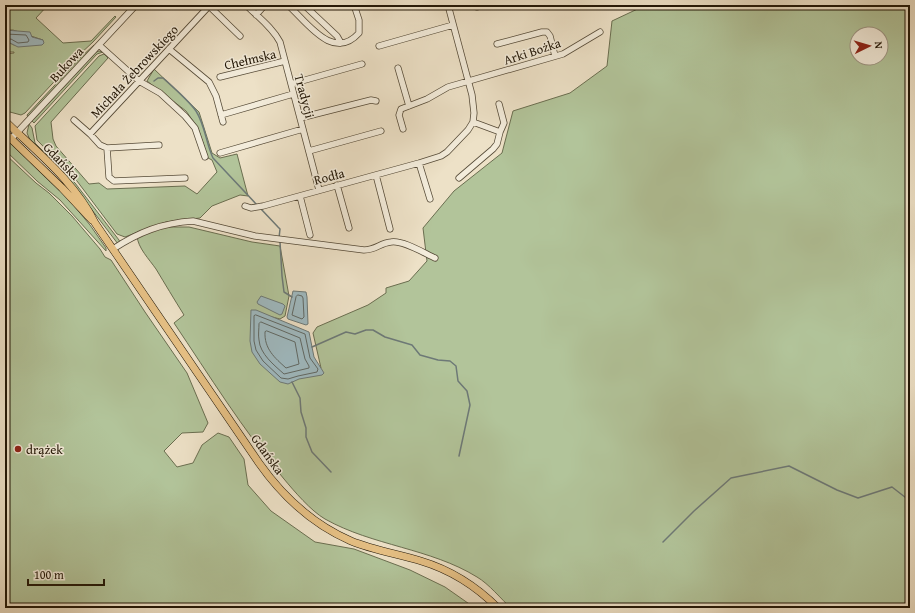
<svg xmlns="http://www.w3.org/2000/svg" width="915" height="613" viewBox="0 0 915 613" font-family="'Gentium Book Plus',serif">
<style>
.green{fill:#b2c49a;stroke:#6a6e50;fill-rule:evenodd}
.water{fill:#9fbac1;stroke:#6d7977}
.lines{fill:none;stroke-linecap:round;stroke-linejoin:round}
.shore{stroke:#606864;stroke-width:1}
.stream{stroke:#6d7977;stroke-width:1.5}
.minor-casing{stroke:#554a37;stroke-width:7}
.major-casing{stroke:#221707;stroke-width:8}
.minor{stroke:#f3ecdb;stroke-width:5.5}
.major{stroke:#e6c084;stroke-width:7}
.poi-dot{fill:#8f2418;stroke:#f3ecdb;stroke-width:1.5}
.labels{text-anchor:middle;stroke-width:3;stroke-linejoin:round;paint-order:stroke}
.street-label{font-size:13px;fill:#221707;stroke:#f3ecdb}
.poi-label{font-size:13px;fill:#221707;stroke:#f3ecdb;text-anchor:start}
</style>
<rect width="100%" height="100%" fill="#ede1c7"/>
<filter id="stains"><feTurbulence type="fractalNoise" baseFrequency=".005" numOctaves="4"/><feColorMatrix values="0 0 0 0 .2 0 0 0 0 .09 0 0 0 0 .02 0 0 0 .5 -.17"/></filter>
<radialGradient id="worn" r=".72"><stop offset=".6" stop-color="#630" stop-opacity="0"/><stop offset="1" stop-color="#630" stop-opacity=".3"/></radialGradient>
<path class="green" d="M5 5H48L36 18 63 43 91 41 115 16 116 17 93 42 79 55 25 113 21 115 10 112 5 107V54L14 53V52H5V43H10L14 45 43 40 13 30H5Z
M646 5H910V608H511C501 599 489 584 477 577 430 548 373 546 325 519 311 511 294 491 284 479 243 430 209 375 174 323L184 315C174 299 165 284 156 269 149 259 138 248 137 236L161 227H189L252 242 280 246 289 296 285 316 280 319 253 312 321 368 313 333 317 327 368 305 386 293V288L409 281 427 261 423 228 454 191 502 153 513 111 570 93 607 66 612 21ZM857 34H881V58H857Z
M94 45 95 46 28 117 27 115 80 58Z
M99 51 103 52 97 54 34 123 32 121 96 52Z
M104 54 108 58 51 122 53 139 56 146 89 184 99 183 107 189 185 186 197 194 217 172 212 160 208 158 198 128 186 111 147 81 154 69 199 112 212 153 220 158 237 154 248 196 240 195 212 206 200 218 166 222 151 227 125 237 117 234 77 181 37 140 35 126 99 56Z
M29 124 32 128 35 143 75 183 119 240 120 242 118 244 73 185 30 140 27 133Z
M5 136 69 200 90 225 106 248V251L60 200 37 181 5 150Z
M5 154 36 183 49 193 72 216 100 249 105 257 111 260 145 312 187 373 208 423 203 432 182 433 164 451 177 467 193 463 202 445 218 433 229 437 244 459 248 485 271 511 315 542 354 549 410 570 445 587 475 608H5Z"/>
<path class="water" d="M5 30 30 32 32 37 43 40 44 43 42 45 18 47 10 43 6 44Z
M293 291 306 292 307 297 308 324 306 325 288 319 287 317Z
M261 296 283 304 285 306 282 314 280 315 258 304 257 302Z
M251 310H256L309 332 314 357 324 373 322 375 299 379 288 384 280 382 260 364 252 352 250 341Z"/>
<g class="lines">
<path class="shore" d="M5 34 26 35 29 40 28 42 18 43 11 39 5 40
M298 295 302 296 303 298 304 317 302 319 292 315 296 297Z
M256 315 305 334 310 358 318 369 317 372 298 376 288 379 281 378 263 361 256 350 254 341V316Z
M261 322 300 338 305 359 309 366V368L284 374C274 365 260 354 259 340 258 335 259 329 259 324Z
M267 331 295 342 299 364 286 368C275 358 264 349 265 332Z"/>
<path class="stream" d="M154 81 158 78H163C173 87 189 101 196 111 205 125 206 143 213 158L257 205
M261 209 278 227 280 229 279 238
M280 242 282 276 284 292 292 297
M312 347 346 332 355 334 366 330H373L385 337 412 345 420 355 438 360 450 361 456 366 458 381 467 391 470 405 459 456
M292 382 300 398 301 412 306 428V437L312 452 331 472
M663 542 694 511 731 478 789 466 837 490 858 498 892 487 910 501"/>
<defs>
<path id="minor" d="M246 5C258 17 272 27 280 42L319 190
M304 5 337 36 341 43
M477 5V7
M209 6 240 36
M291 8C309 25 334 61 359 33V20L354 5
M256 15 265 5
M497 44 542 32H547L550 36 555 56
M99 45 139 81 160 93 185 116 195 128 205 157
M379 46 453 25
M169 49 209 82 216 96 223 122
M398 68 409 106
M220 77 285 61
M291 84 362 64
M221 115 293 94
M300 118 371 100 376 101
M74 120 90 134
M473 122 500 132 504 123 499 104
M403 129 399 115 401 109 427 99 448 87 563 54 600 32
M11 139 136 5
M159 145 107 148 100 145 90 134 210 5
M107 148 109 177 114 181 185 178
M309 151 381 131
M220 153 303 129
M419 163 430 199
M376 175 390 229
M459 178 493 149 497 144 500 132
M337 185 349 228
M300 196 310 235
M245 206 251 208 263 206 419 163 441 156 447 152 468 130 473 122 474 113 472 95 448 5
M113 249C139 232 162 223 193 221L255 236 364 250C376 250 380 243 391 242 403 240 424 253 435 258"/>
<path id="major" d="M5 121C37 152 75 182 95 223L259 463C283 497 312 524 351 541 373 550 398 554 421 561 451 570 476 586 498 608
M5 133 62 188 92 220"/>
</defs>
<use href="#minor" class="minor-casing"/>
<use href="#major" class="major-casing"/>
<use href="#minor" class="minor"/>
<use href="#major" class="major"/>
</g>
<circle class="poi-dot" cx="18" cy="449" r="4"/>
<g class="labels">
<g class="street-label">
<text transform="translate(532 51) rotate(-18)" y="5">Arki Bożka</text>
<text transform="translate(250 59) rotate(-13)" y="5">Chełmska</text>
<text transform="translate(66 64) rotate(-47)" y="5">Bukowa</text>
<text transform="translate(134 71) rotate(-47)" y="5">Michała Żebrowskiego</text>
<text transform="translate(305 96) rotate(75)" y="5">Tradycji</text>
<text transform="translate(62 161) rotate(46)" y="5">Gdańska</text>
<text transform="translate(329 176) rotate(-15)" y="5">Rodła</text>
<text transform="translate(268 454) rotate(54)" y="5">Gdańska</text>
</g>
<g class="poi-label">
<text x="26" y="454">drążek</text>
</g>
</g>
<rect width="915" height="613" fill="none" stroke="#ede1c7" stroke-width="20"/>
<rect x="6" y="6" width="903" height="601" fill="none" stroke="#221707" stroke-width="2"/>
<rect x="10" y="10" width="895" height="593" fill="none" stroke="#221707"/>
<g transform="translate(869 46) rotate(85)"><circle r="19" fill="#f3ecdb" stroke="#9f9786"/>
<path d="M0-3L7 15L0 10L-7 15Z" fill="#8f2418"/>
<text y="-6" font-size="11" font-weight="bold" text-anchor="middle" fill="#221707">N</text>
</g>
<path d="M28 579v6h76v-6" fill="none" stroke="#221707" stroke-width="2"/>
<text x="34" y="579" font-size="12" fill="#221707" stroke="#f3ecdb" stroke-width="3" paint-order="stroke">100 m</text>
<rect width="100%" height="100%" filter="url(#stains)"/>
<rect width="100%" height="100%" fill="url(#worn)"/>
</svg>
